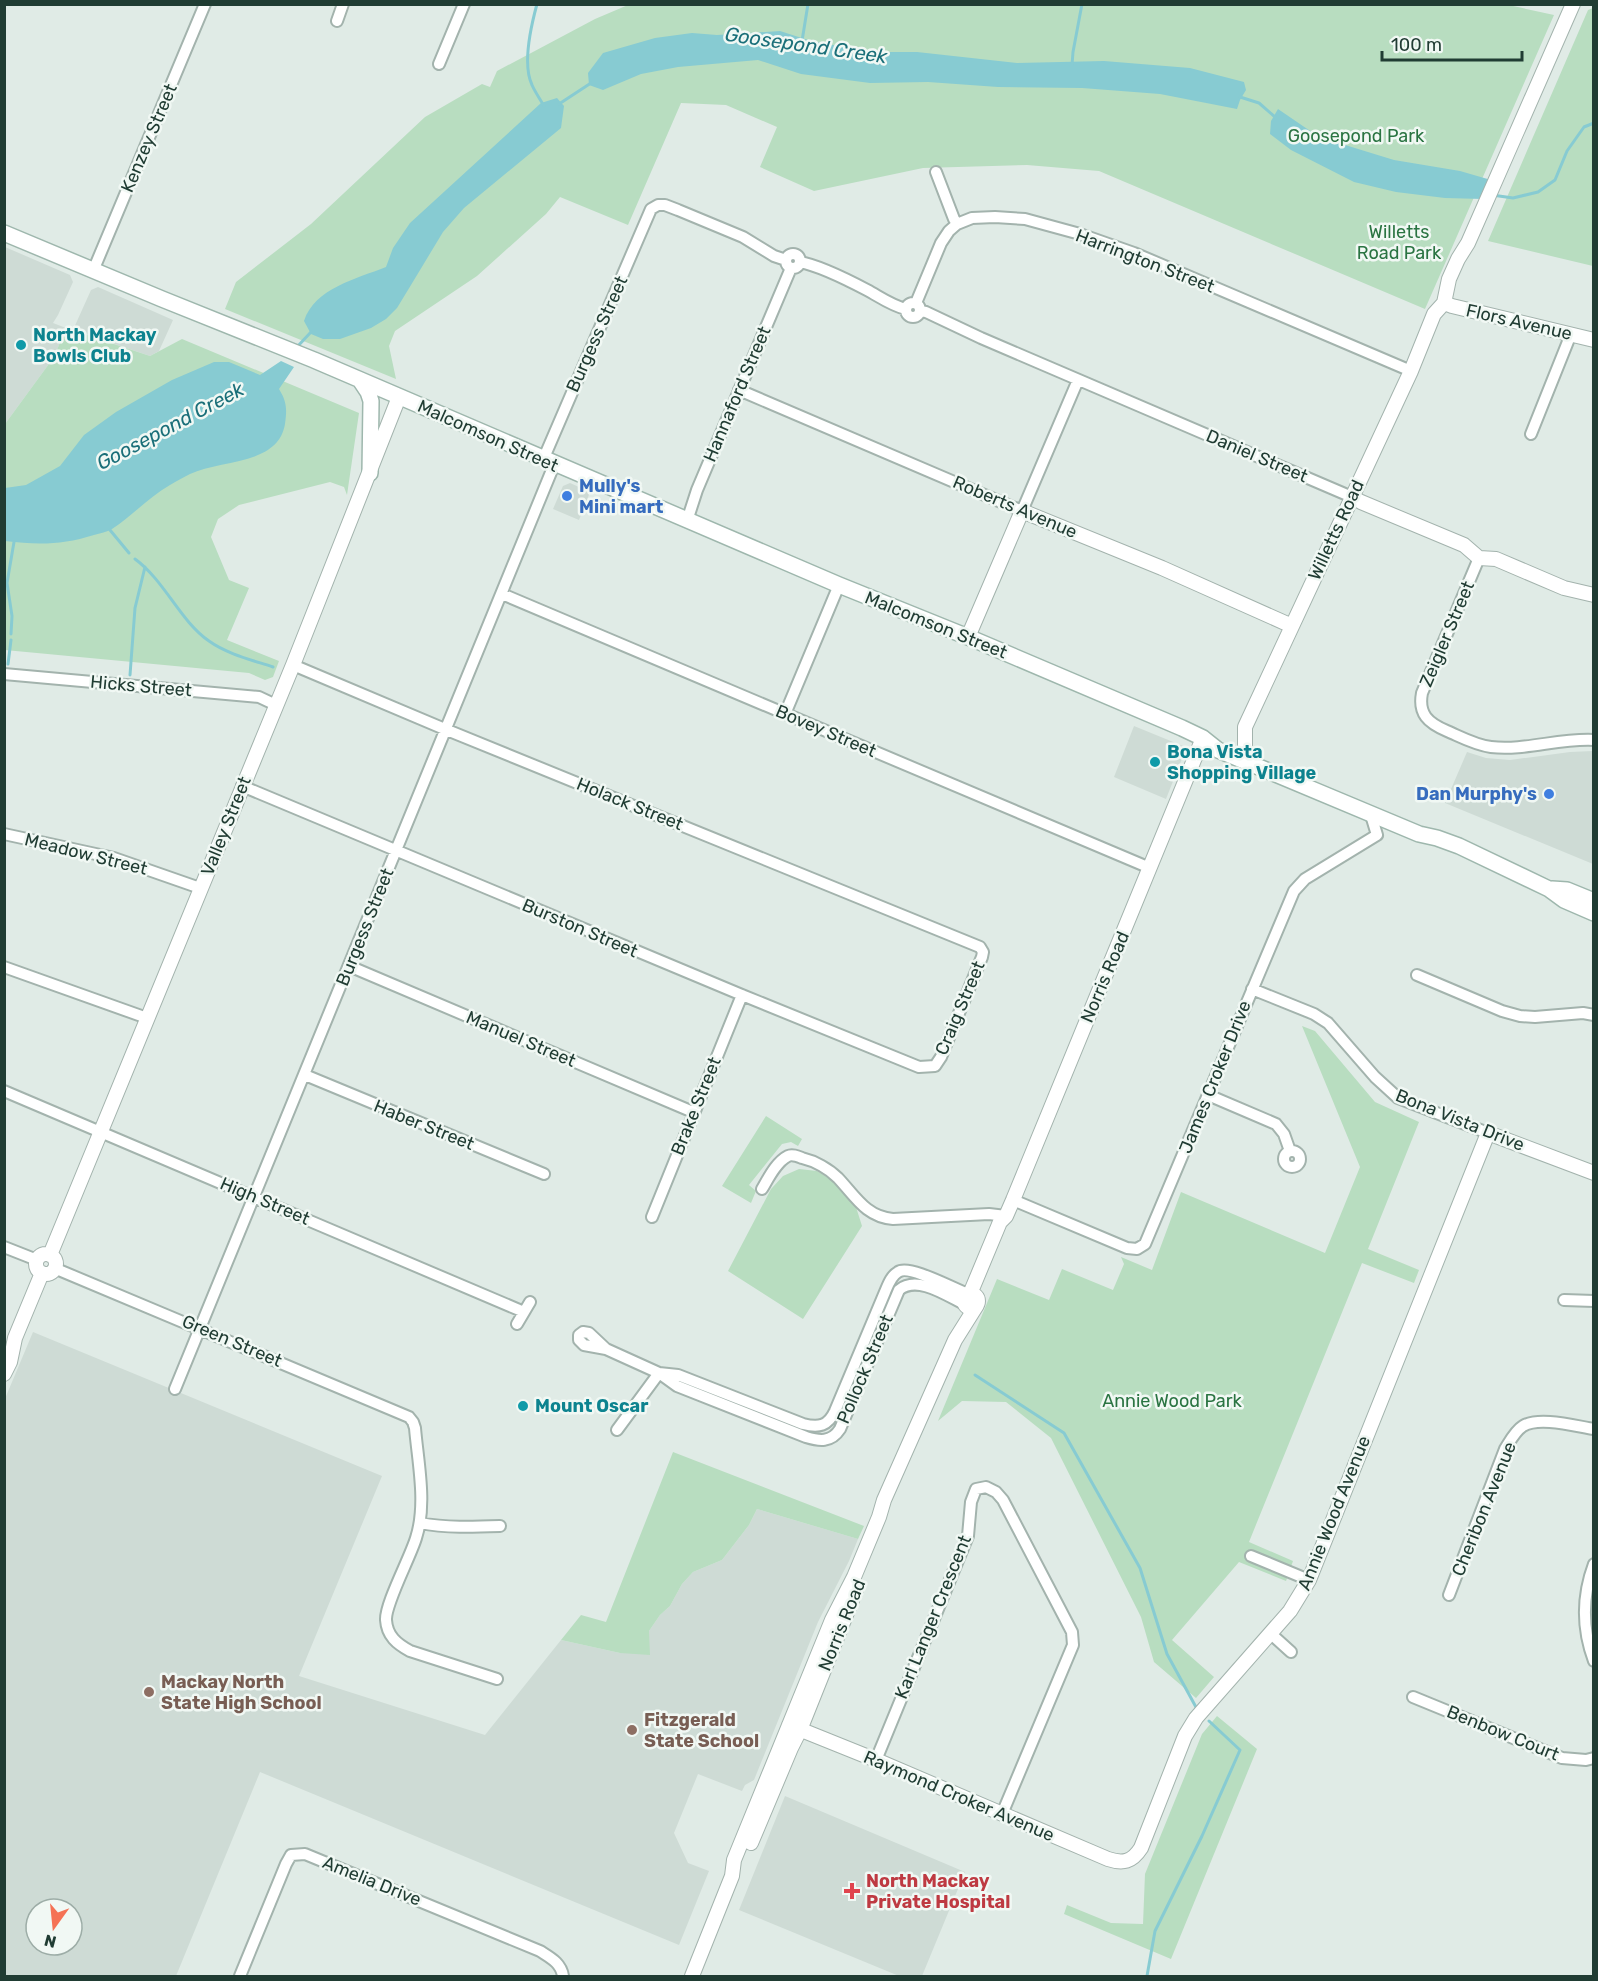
<svg xmlns="http://www.w3.org/2000/svg" width="1598" height="1981" viewBox="0 0 1598 1981" font-family="Rubik,sans-serif">
<style>
.built{fill:#cedbd5;fill-rule:evenodd}
.green{fill:#b8ddc0}
.water{fill:#87cbd2}
.lines{fill:none;stroke-linecap:round;stroke-linejoin:round}
.stream{stroke:#87cbd2;stroke-width:3}
.minor-casing{stroke:#a3b3ad;stroke-width:14}
.tertiary-casing{stroke:#a3b3ad;stroke-width:16}
.secondary-casing{stroke:#9eb7ad;stroke-width:18}
.minor{stroke:#fff;stroke-width:10}
.tertiary{stroke:#fff;stroke-width:14}
.secondary{stroke:#fff;stroke-width:15}
.culture-dot{fill:#0f9aa8;stroke:#f1f8f4;stroke-width:2}
.shop-dot{fill:#3f7fe0;stroke:#f1f8f4;stroke-width:2}
.education-dot{fill:#8d6e63;stroke:#f1f8f4;stroke-width:2}
.health-dot{fill:#e0444e;stroke:#f1f8f4;stroke-width:2}
.labels{text-anchor:middle;stroke-width:5;stroke-linejoin:round;paint-order:stroke}
.park-label{font-size:18px;fill:#2a7442;stroke:#f1f8f4}
.street-label{font-size:18px;fill:#203c33;stroke:#f1f8f4}
.culture-label{font-size:18px;font-weight:bold;fill:#0d838f;stroke:#f1f8f4;text-anchor:start}
.shop-label{font-size:18px;font-weight:bold;fill:#366cbe;stroke:#f1f8f4;text-anchor:start}
.education-label{font-size:18px;font-weight:bold;fill:#785e54;stroke:#f1f8f4;text-anchor:start}
.health-label{font-size:18px;font-weight:bold;fill:#be3a42;stroke:#f1f8f4;text-anchor:start}
.water-label{font-size:20px;font-style:italic;fill:#1a6f79;stroke:#f1f8f4}
</style>
<rect width="100%" height="100%" fill="#e0ebe6"/>
<path class="built" d="M5 247 70 275 73 282 58 315 53 323 66 328 54 357 5 424Z
M98 287 173 320 159 351 150 356 73 330 91 290Z
M570 483 590 492 579 520 553 509 563 486Z
M1134 726 1183 746 1185 751 1166 799 1114 777Z
M1593 751V864L1445 803 1467 752 1486 758 1510 760 1570 752Z
M33 1332 382 1476 299 1676 485 1735 561 1640 620 1653 649 1631 660 1615 670 1606 682 1584 693 1572 722 1560 749 1525 757 1509 858 1539 849 1561 818 1622 754 1780 745 1785 742 1791 698 1774 674 1833 688 1863 709 1871 679 1945 260 1772 176 1976H5L4 1401ZM36 1909H72V1945H36Z
M785 1796 965 1872 922 1976H899L739 1910Z"/>
<path class="green" d="M1504 4 1554 15 1425 309 1099 171 1027 165 923 168 814 191 760 167 777 127 726 105 681 103 628 225 560 197 546 214 477 276 395 331 389 346 396 379 225 309 236 282 311 224 425 117 482 84 490 87 497 71 595 19 628 5Z
M1593 8H1594L1593 266 1488 241 1588 10Z
M66 328 150 356 182 339 359 413 347 495 344 487 330 482 239 505 218 519 211 537 229 580 249 588 227 640 279 661 273 677 265 680 249 673 5 650V424L54 357Z
M1302 1026 1315 1031 1375 1102 1419 1122 1368 1249 1419 1270 1414 1283 1362 1263 1249 1542 1293 1561 1286 1581 1239 1562 1172 1640 1214 1677 1196 1698 1154 1662 1141 1617 1051 1438 1006 1402 962 1401 938 1421 997 1279 1049 1300 1062 1269 1113 1290 1124 1264 1121 1257 1152 1270 1181 1192 1325 1253 1360 1167Z
M766 1116 802 1139 798 1146 791 1142 782 1144 749 1185 756 1191 751 1203 722 1186Z
M799 1169 817 1171 832 1180 856 1207 862 1226 803 1319 728 1271 771 1189 783 1176Z
M673 1452 864 1526 858 1539 757 1509 749 1525 722 1560 693 1572 682 1584 670 1606 660 1615 649 1631 650 1655 620 1653 561 1640 581 1615 606 1622Z
M1217 1716 1257 1749 1171 1959 1064 1914 1067 1905 1111 1923 1143 1924 1145 1874 1202 1734Z"/>
<path class="water" d="M780 31 811 41 871 52H917L1017 63 1104 61 1190 68 1244 82 1246 90 1240 100 1237 109 1160 94 1082 88 998 87 928 82 870 83 801 74 758 60 678 67 641 74 603 90 589 85 588 73 603 53 655 38 692 33 717 35Z
M557 98 564 106 561 128 464 208 443 232 411 285 397 308 386 319 371 328 340 339H323L311 334 304 321C315 288 356 279 386 267L393 248 410 223 541 103Z
M1278 109 1319 137 1394 160 1460 171 1491 180 1483 199 1445 198 1396 192 1354 182 1291 150 1270 134 1271 121Z
M281 361 294 367 279 389C287 402 287 409 285 424 278 466 220 459 190 474 183 478 176 481 170 485 149 497 132 516 112 529 107 532 100 533 94 535 62 545 38 545 5 541V488L26 485 60 466 84 435 116 412 172 380 214 362H229L260 375Z"/>
<g class="lines">
<path class="stream" d="M537 4C531 26 522 64 532 85 535 92 540 99 544 106
M802 41 808 4
M1072 65 1073 52 1082 4
M1240 97 1259 103 1275 117
M559 104 591 83
M1492 195 1513 198 1538 192 1555 180 1567 151 1584 127 1594 123
M297 347 311 332
M110 530 129 553
M135 559C165 581 180 621 209 641 227 654 252 660 273 667
M11 634 12 616 7 583 14 542
M8 664 11 640
M130 675 135 608 145 567
M975 1375 1064 1433 1140 1568 1167 1654 1197 1709
M1147 1976 1155 1931 1202 1836 1240 1750 1209 1721"/>
<defs>
<path id="minor" d="M337 21 343 4
M439 64 464 4
M936 172 954 219 957 224
M786 261a7 7 0 1 1 14 0a7 7 0 1 1-14 0Z
M800 262C821 266 848 280 867 290 880 297 892 306 906 309
M93 271 205 4
M906 310a7 7 0 1 1 14 0a7 7 0 1 1-14 0Z
M916 303 941 243 949 231 957 224 972 218 995 217 1025 219 1080 234 1134 253 1411 371
M920 311 926 312 981 338 1352 497
M739 390 1022 511 1078 380
M1531 434 1571 334
M543 460 651 209 658 205H665L678 210 743 237 774 256 786 260
M687 521 697 490 791 268
M1479 558 1422 693C1418 714 1428 723 1447 731 1461 737 1475 745 1491 747 1525 751 1559 738 1594 740
M502 594 1150 868
M4 674 259 697 276 705
M785 714 839 585
M242 786 742 995 919 1067 935 1066 941 1057 982 957 983 952 980 947 447 730 293 665
M4 834 114 858 200 888
M349 966 693 1112
M4 967 147 1018
M1417 975 1502 1011 1520 1016 1535 1017 1583 1013 1594 1015
M1252 989 1314 1014 1328 1023 1375 1077 1398 1098 1488 1133
M305 1075 544 1174
M4 1091 524 1312
M1208 1095 1276 1124 1284 1134 1290 1151
M1284 1159a8 8 0 1 1 16 0a8 8 0 1 1-16 0Z
M762 1189C768 1179 776 1162 788 1156 792 1154 797 1156 802 1158 815 1161 829 1169 838 1178 855 1196 866 1217 893 1219L989 1214 1006 1216
M1013 1200 1127 1248 1137 1249 1145 1244 1294 891 1305 879 1377 835 1371 815
M652 1217 742 995
M4 1247 37 1260
M54 1268 409 1417 413 1422 415 1428C418 1463 427 1504 416 1538 410 1558 385 1604 386 1620 387 1636 397 1644 410 1651L497 1679
M1564 1300 1594 1301
M517 1324 530 1302
M606 1349 589 1333 583 1332 579 1335V1340L584 1345 606 1349 659 1373 677 1386 806 1437C819 1441 831 1443 840 1429L899 1290C917 1275 946 1295 964 1304
M659 1373 678 1375 803 1424C819 1428 828 1426 835 1411L885 1292C888 1285 891 1276 898 1272 909 1264 954 1289 968 1294
M175 1389 554 465
M617 1430 659 1373
M420 1523C446 1528 473 1527 500 1526
M1251 1556 1309 1580
M1594 1564C1582 1596 1582 1629 1594 1661
M1449 1595 1505 1449C1510 1441 1515 1431 1523 1426 1539 1416 1575 1426 1594 1429
M1270 1633 1291 1652
M1413 1697 1562 1758 1586 1760 1594 1758
M876 1760 968 1536 971 1502 976 1489 986 1487 996 1492 1003 1500 1072 1632 1073 1645 1002 1814
M240 1976 286 1864 291 1855 305 1854 540 1951C551 1958 561 1963 563 1976"/>
<path id="tertiary" d="M1444 303 1452 306 1594 340
M1352 497 1361 502 1464 545 1479 558 1496 559 1564 588 1594 595
M968 637 1022 511 1162 568 1292 626
M1245 751V727L1411 371 1434 314 1444 303 1449 279 1458 259 1468 243 1573 4
M36 1264a10 10 0 1 1 20 0a10 10 0 1 1-20 0Z
M50 1255 293 665 399 397
M964 1301a7 7 0 1 1 14 0a7 7 0 1 1-14 0Z
M970 1294 1000 1222 1006 1216 1013 1200 1203 738
M4 1374 10 1362 15 1338 42 1273
M789 1725 876 1760 1108 1859C1123 1864 1132 1862 1141 1848L1185 1736 1196 1718 1290 1611 1309 1580 1488 1133 1594 1173
M751 1843 791 1748 800 1730 856 1590
M692 1976 732 1876 734 1860 832 1620 854 1577 879 1517 884 1500 955 1340 977 1305"/>
<path id="secondary" d="M4 233 162 299 314 360 839 585 968 637 1182 728 1203 738 1218 750 1419 834 1437 838 1459 846 1549 889 1564 900 1594 913
M360 380 368 392 371 401 370 473
M1552 889 1567 890 1594 901"/>
</defs>
<use href="#minor" class="minor-casing"/>
<use href="#tertiary" class="tertiary-casing"/>
<use href="#secondary" class="secondary-casing"/>
<use href="#minor" class="minor"/>
<use href="#tertiary" class="tertiary"/>
<use href="#secondary" class="secondary"/>
</g>
<g class="culture-dot">
<circle cx="21" cy="345" r="6"/>
<circle cx="1155" cy="762" r="6"/>
<circle cx="523" cy="1406" r="6"/>
</g>
<g class="shop-dot">
<circle cx="567" cy="496" r="6"/>
<circle cx="1549" cy="794" r="6"/>
</g>
<g class="education-dot">
<circle cx="149" cy="1692" r="6"/>
<circle cx="632" cy="1730" r="6"/>
</g>
<path class="health-dot" d="M849 1882h6v6h6v6h-6v6h-6v-6h-6v-6h6z"/>
<g class="labels">
<g class="park-label">
<text x="1356" y="142">Goosepond Park</text>
<text x="1399" y="238">Willetts<tspan x="1399" dy="21">Road Park</tspan></text>
<text x="1172" y="1407">Annie Wood Park</text>
</g>
<g class="street-label">
<text transform="translate(149 138) rotate(-67)" y="6">Kenzey Street</text>
<text transform="translate(1145 261) rotate(21)" y="6">Harrington Street</text>
<text transform="translate(1519 322) rotate(13)" y="6">Flors Avenue</text>
<text transform="translate(597 334) rotate(-66)" y="6">Burgess Street</text>
<text transform="translate(737 394) rotate(-67)" y="6">Hannaford Street</text>
<text transform="translate(488 436) rotate(24)" y="6">Malcomson Street</text>
<text transform="translate(1257 456) rotate(23)" y="6">Daniel Street</text>
<text transform="translate(1015 507) rotate(23)" y="6">Roberts Avenue</text>
<text transform="translate(1336 530) rotate(-65)" y="6">Willetts Road</text>
<text transform="translate(936 625) rotate(22)" y="6">Malcomson Street</text>
<text transform="translate(1447 634) rotate(-67)" y="6">Zeigler Street</text>
<text transform="translate(141 686) rotate(5)" y="6">Hicks Street</text>
<text transform="translate(826 731) rotate(23)" y="6">Bovey Street</text>
<text transform="translate(630 804) rotate(22)" y="6">Holack Street</text>
<text transform="translate(226 826) rotate(-68)" y="6">Valley Street</text>
<text transform="translate(86 854) rotate(14)" y="6">Meadow Street</text>
<text transform="translate(365 927) rotate(-68)" y="6">Burgess Street</text>
<text transform="translate(580 928) rotate(23)" y="6">Burston Street</text>
<text transform="translate(1105 977) rotate(-67)" y="6">Norris Road</text>
<text transform="translate(960 1008) rotate(-67)" y="6">Craig Street</text>
<text transform="translate(521 1039) rotate(23)" y="6">Manuel Street</text>
<text transform="translate(1215 1077) rotate(-68)" y="6">James Croker Drive</text>
<text transform="translate(696 1106) rotate(-68)" y="6">Brake Street</text>
<text transform="translate(1460 1120) rotate(22)" y="6">Bona Vista Drive</text>
<text transform="translate(424 1125) rotate(22)" y="6">Haber Street</text>
<text transform="translate(265 1201) rotate(23)" y="6">High Street</text>
<text transform="translate(232 1341) rotate(23)" y="6">Green Street</text>
<text transform="translate(865 1369) rotate(-67)" y="6">Pollock Street</text>
<text transform="translate(1484 1509) rotate(-68)" y="6">Cheribon Avenue</text>
<text transform="translate(1334 1513) rotate(-68)" y="6">Annie Wood Avenue</text>
<text transform="translate(933 1617) rotate(-68)" y="6">Karl Langer Crescent</text>
<text transform="translate(842 1625) rotate(-68)" y="6">Norris Road</text>
<text transform="translate(1503 1733) rotate(22)" y="6">Benbow Court</text>
<text transform="translate(959 1796) rotate(23)" y="6">Raymond Croker Avenue</text>
<text transform="translate(372 1881) rotate(22)" y="6">Amelia Drive</text>
</g>
<g class="culture-label">
<text x="33" y="341">North Mackay<tspan x="33" dy="21">Bowls Club</tspan></text>
<text x="1167" y="758">Bona Vista<tspan x="1167" dy="21">Shopping Village</tspan></text>
<text x="535" y="1412">Mount Oscar</text>
</g>
<g class="shop-label">
<text x="579" y="492">Mully's<tspan x="579" dy="21">Mini mart</tspan></text>
<text x="1537" y="800" text-anchor="end">Dan Murphy's</text>
</g>
<g class="education-label">
<text x="161" y="1688">Mackay North<tspan x="161" dy="21">State High School</tspan></text>
<text x="644" y="1726">Fitzgerald<tspan x="644" dy="21">State School</tspan></text>
</g>
<g class="health-label">
<text x="866" y="1887">North Mackay<tspan x="866" dy="21">Private Hospital</tspan></text>
</g>
<g class="water-label">
<text transform="translate(806 45) rotate(8)" y="7">Goosepond Creek</text>
<text transform="translate(170 426) rotate(-28)" y="7">Goosepond Creek</text>
</g>
</g>
<rect width="1598" height="1981" fill="none" stroke="#203c33" stroke-width="12"/>
<g transform="translate(54 1927) rotate(195)"><circle r="28" fill="#f1f8f4" stroke="#9dada7" stroke-width="1.5"/>
<path d="M0-4.5L10 22L0 15L-10 22Z" fill="#f57255"/>
<text y="-9" font-size="16" font-weight="bold" text-anchor="middle" fill="#203c33">N</text>
</g>
<path d="M1382 51v9h140v-9" fill="none" stroke="#203c33" stroke-width="3"/>
<text x="1391" y="51" font-size="18" fill="#203c33" stroke="#f1f8f4" stroke-width="4.5" paint-order="stroke">100 m</text>
</svg>
